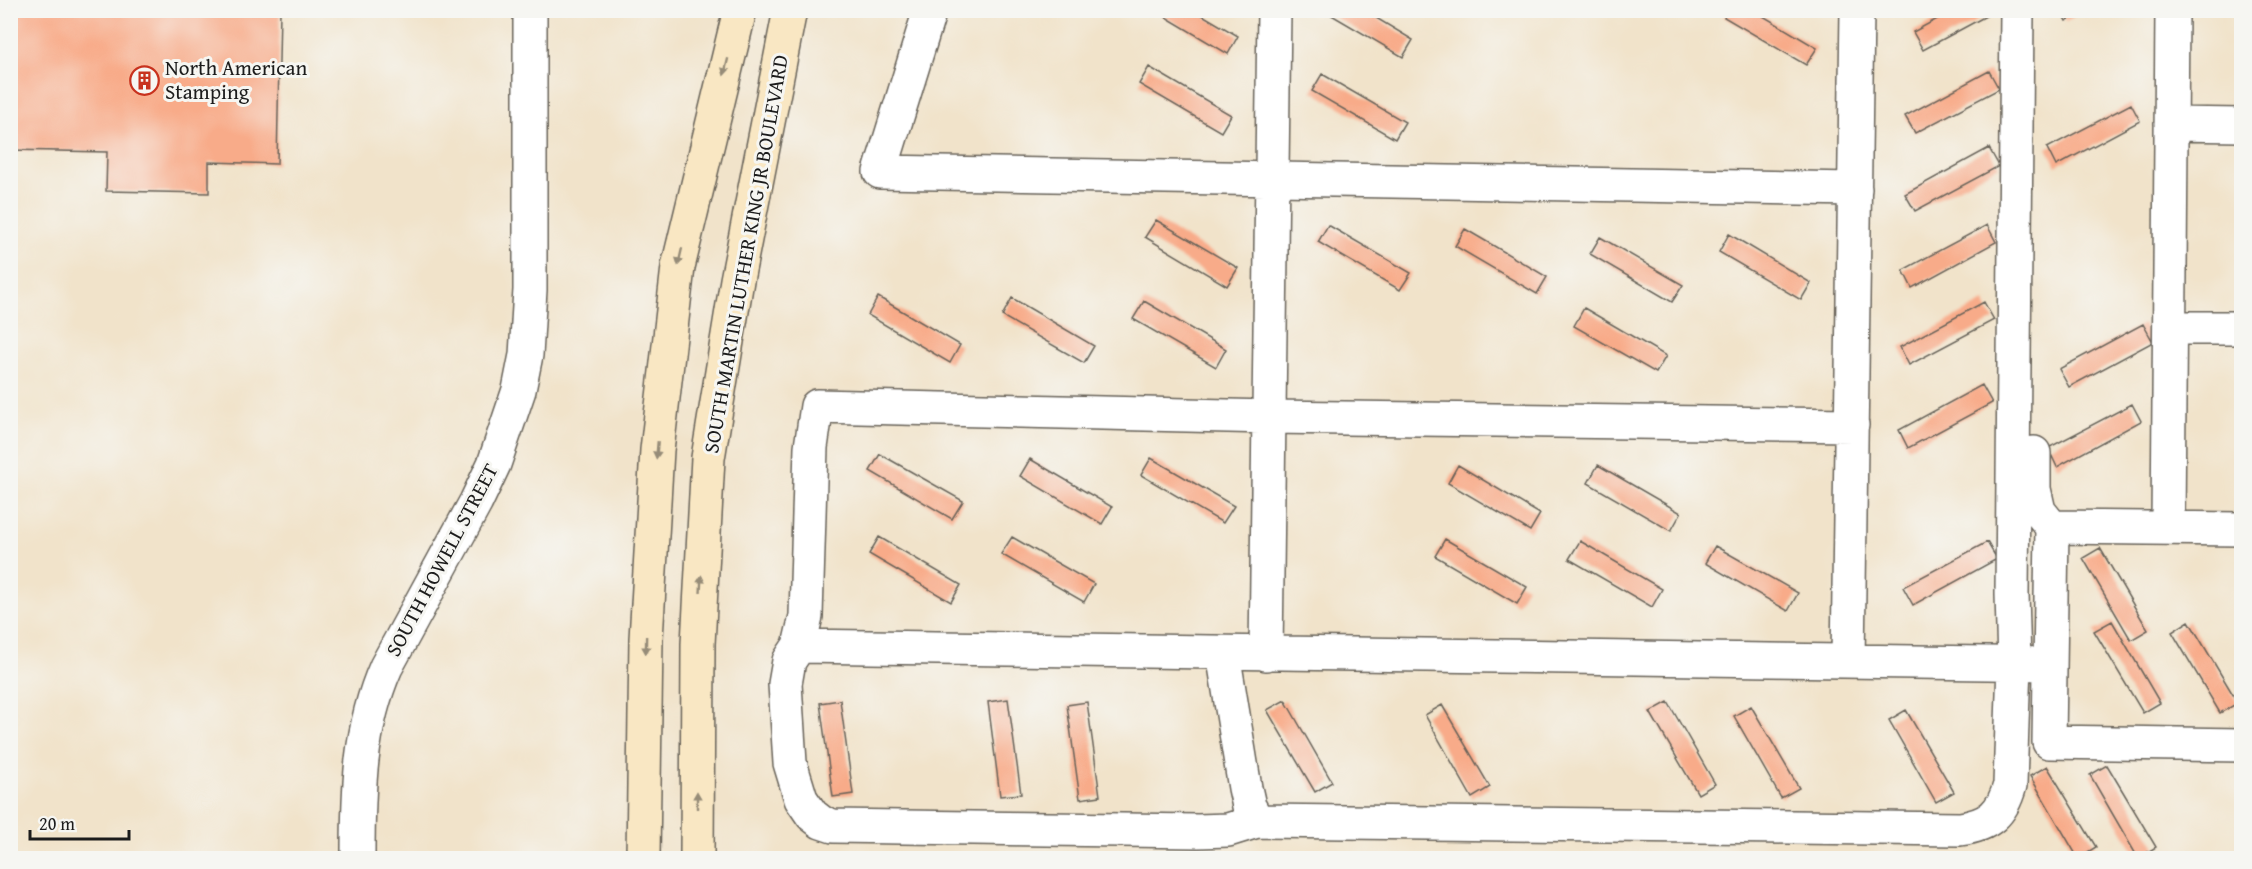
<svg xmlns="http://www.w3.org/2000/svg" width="2252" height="869" viewBox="0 0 2252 869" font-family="'Gentium Book Plus',serif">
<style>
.building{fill:#f8ab89}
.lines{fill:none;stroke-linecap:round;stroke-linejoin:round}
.street-casing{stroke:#676259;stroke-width:36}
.secondary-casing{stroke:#676259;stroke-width:36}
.street{stroke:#fff;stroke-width:33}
.secondary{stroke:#f9e7c3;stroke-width:33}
.oneway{fill:#968c78}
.labels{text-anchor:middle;stroke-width:6;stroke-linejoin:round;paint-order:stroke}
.poi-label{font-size:21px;fill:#1c1c1c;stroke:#f6f6f2;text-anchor:start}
.street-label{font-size:21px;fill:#1c1c1c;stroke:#f6f6f2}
</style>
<rect width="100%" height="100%" fill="#f6f6f2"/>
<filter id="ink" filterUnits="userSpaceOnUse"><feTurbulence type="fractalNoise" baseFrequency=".0167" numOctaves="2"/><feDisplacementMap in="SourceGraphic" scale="12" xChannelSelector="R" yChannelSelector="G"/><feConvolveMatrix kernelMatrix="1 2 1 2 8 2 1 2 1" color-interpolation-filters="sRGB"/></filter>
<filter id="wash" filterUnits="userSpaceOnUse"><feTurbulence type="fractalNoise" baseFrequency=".008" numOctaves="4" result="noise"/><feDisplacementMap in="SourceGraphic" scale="24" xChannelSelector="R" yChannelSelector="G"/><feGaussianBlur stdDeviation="1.35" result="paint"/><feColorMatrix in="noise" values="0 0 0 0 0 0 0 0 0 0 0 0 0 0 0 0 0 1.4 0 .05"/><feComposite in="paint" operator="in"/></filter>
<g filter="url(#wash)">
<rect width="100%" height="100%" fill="#f1e3ca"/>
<g id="blocks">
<path class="building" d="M10 10H280L277 164 209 162V193L106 191 107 152 10 150Z
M1154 10H1194L1238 36 1228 54Z
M1323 10H1363L1413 40 1403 57Z
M1728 10H1753L1817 48 1806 65 1724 17Z
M1954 10H1997L1923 50 1913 32Z
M2060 10H2086L2066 21Z
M1149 67 1231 115 1221 132 1139 84Z
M1989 71 1999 89 1915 133 1905 116Z
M1322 74 1405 122 1395 139 1312 91Z
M2131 104 2140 121 2056 166 2047 148Z
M1989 148 1999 166 1915 211 1905 194Z
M1156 220 1238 268 1227 286 1145 237Z
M1328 225 1411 273 1400 290 1318 242Z
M1987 225 1996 242 1912 288 1903 270Z
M1465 229 1547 277 1537 294 1455 246Z
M1729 234 1811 283 1801 300 1719 252Z
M1600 237 1683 285 1672 302 1590 254Z
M878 297 960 345 950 363 868 315Z
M1012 298 1094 346 1084 363 1002 316Z
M1144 301 1226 349 1216 367 1133 319Z
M1984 302 1994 320 1909 365 1900 347Z
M1584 308 1666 356 1656 373 1574 326Z
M2143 324 2153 342 2069 387 2059 369Z
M1982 385 1992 403 1908 448 1899 430Z
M2132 404 2141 421 2057 467 2048 448Z
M880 454 963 501 952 519 870 471Z
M1151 458 1234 506 1223 523 1141 475Z
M1030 459 1112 507 1102 524 1020 476Z
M1458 465 1540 514 1530 531 1448 483Z
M1598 465 1681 513 1671 531 1588 483Z
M879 537 961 585 951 602 869 554Z
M1012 537 1094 584 1084 602 1001 554Z
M1445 539 1527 587 1517 604 1435 556Z
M1580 541 1662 589 1652 607 1569 559Z
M1987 542 1997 559 1913 605 1903 587Z
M1715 546 1798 593 1788 611 1705 563Z
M2100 548 2148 630 2131 640 2083 558Z
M2112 621 2160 703 2143 713 2094 631Z
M2189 621 2238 703 2220 713 2172 632Z
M1008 699 1021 794 1000 796 988 702Z
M840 700 853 794 833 797 820 703Z
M1285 700 1332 782 1315 792 1267 710Z
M1087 702 1100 796 1080 799 1067 705Z
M1668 702 1715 784 1698 794 1650 712Z
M1442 705 1490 787 1472 798 1425 715Z
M1751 706 1799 788 1781 798 1734 716Z
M1906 710 1954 792 1936 802 1889 720Z
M2107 765 2156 847 2138 858 2090 775Z
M2047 766 2096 847 2078 858 2030 776Z"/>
</g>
</g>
<g filter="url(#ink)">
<use href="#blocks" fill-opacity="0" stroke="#676259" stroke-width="1.5"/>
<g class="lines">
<defs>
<path id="street" d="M930 10 880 172 1855 189
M2171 124 2242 125
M2171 328H2242
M2034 453V489L2039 511 2052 527 2242 529
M2052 527 2049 742 2242 745
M2168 528 2172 10
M799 646 806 616 811 447 817 406 1270 417 1852 425
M1223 653 1245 788 1249 806 1257 821 1960 829C1989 825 2002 814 2010 785L2014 663 2012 594 2017 10
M1266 654 1274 10
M1848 661 1857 10
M1257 821 1228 830 1198 831 833 826 821 822 812 815 801 799 790 763 785 684 789 661 799 646 2050 664
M358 858C358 793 359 728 386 667L476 502 494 464 519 390 526 355 530 290V10"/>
<path id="secondary" d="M643 858 646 639 657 450 678 267 740 10
M697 858 698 644 708 458 737 280 790 10"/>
</defs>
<use href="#street" class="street-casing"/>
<use href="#secondary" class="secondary-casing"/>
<use href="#street" class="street"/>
<use href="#secondary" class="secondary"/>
</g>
<defs><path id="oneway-solid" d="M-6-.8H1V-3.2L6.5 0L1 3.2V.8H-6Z" transform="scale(1.5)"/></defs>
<g class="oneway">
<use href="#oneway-solid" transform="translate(726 67) rotate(104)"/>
<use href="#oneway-solid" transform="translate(680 257) rotate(103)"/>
<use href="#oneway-solid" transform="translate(657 450) rotate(95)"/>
<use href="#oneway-solid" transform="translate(701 584) rotate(-87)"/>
<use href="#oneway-solid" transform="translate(646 645) rotate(91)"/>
<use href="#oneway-solid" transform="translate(697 800) rotate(-90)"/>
</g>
</g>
<defs>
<symbol id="building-ring" viewBox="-11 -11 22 22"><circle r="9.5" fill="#f6f6f2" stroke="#c8321e" stroke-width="1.5"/><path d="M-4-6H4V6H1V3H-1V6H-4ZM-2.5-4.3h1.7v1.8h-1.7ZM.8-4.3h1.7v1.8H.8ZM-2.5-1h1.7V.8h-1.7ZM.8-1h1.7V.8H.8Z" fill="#c8321e"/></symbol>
</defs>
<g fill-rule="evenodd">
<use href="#building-ring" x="128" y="64" width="33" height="33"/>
</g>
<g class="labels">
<g class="poi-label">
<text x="165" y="75">North American<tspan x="165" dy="24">Stamping</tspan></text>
</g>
<g class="street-label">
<text transform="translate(746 254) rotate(-80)" y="7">SOUTH MARTIN LUTHER KING JR BOULEVARD</text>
<text transform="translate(442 560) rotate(-62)" y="7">SOUTH HOWELL STREET</text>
</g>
</g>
<rect width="2252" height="869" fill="none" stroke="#f6f6f2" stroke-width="36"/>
<path d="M30 830v9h99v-9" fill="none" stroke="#1c1c1c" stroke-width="3"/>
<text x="39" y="830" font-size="18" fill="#1c1c1c" stroke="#f6f6f2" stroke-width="4.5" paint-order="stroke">20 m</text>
</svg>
